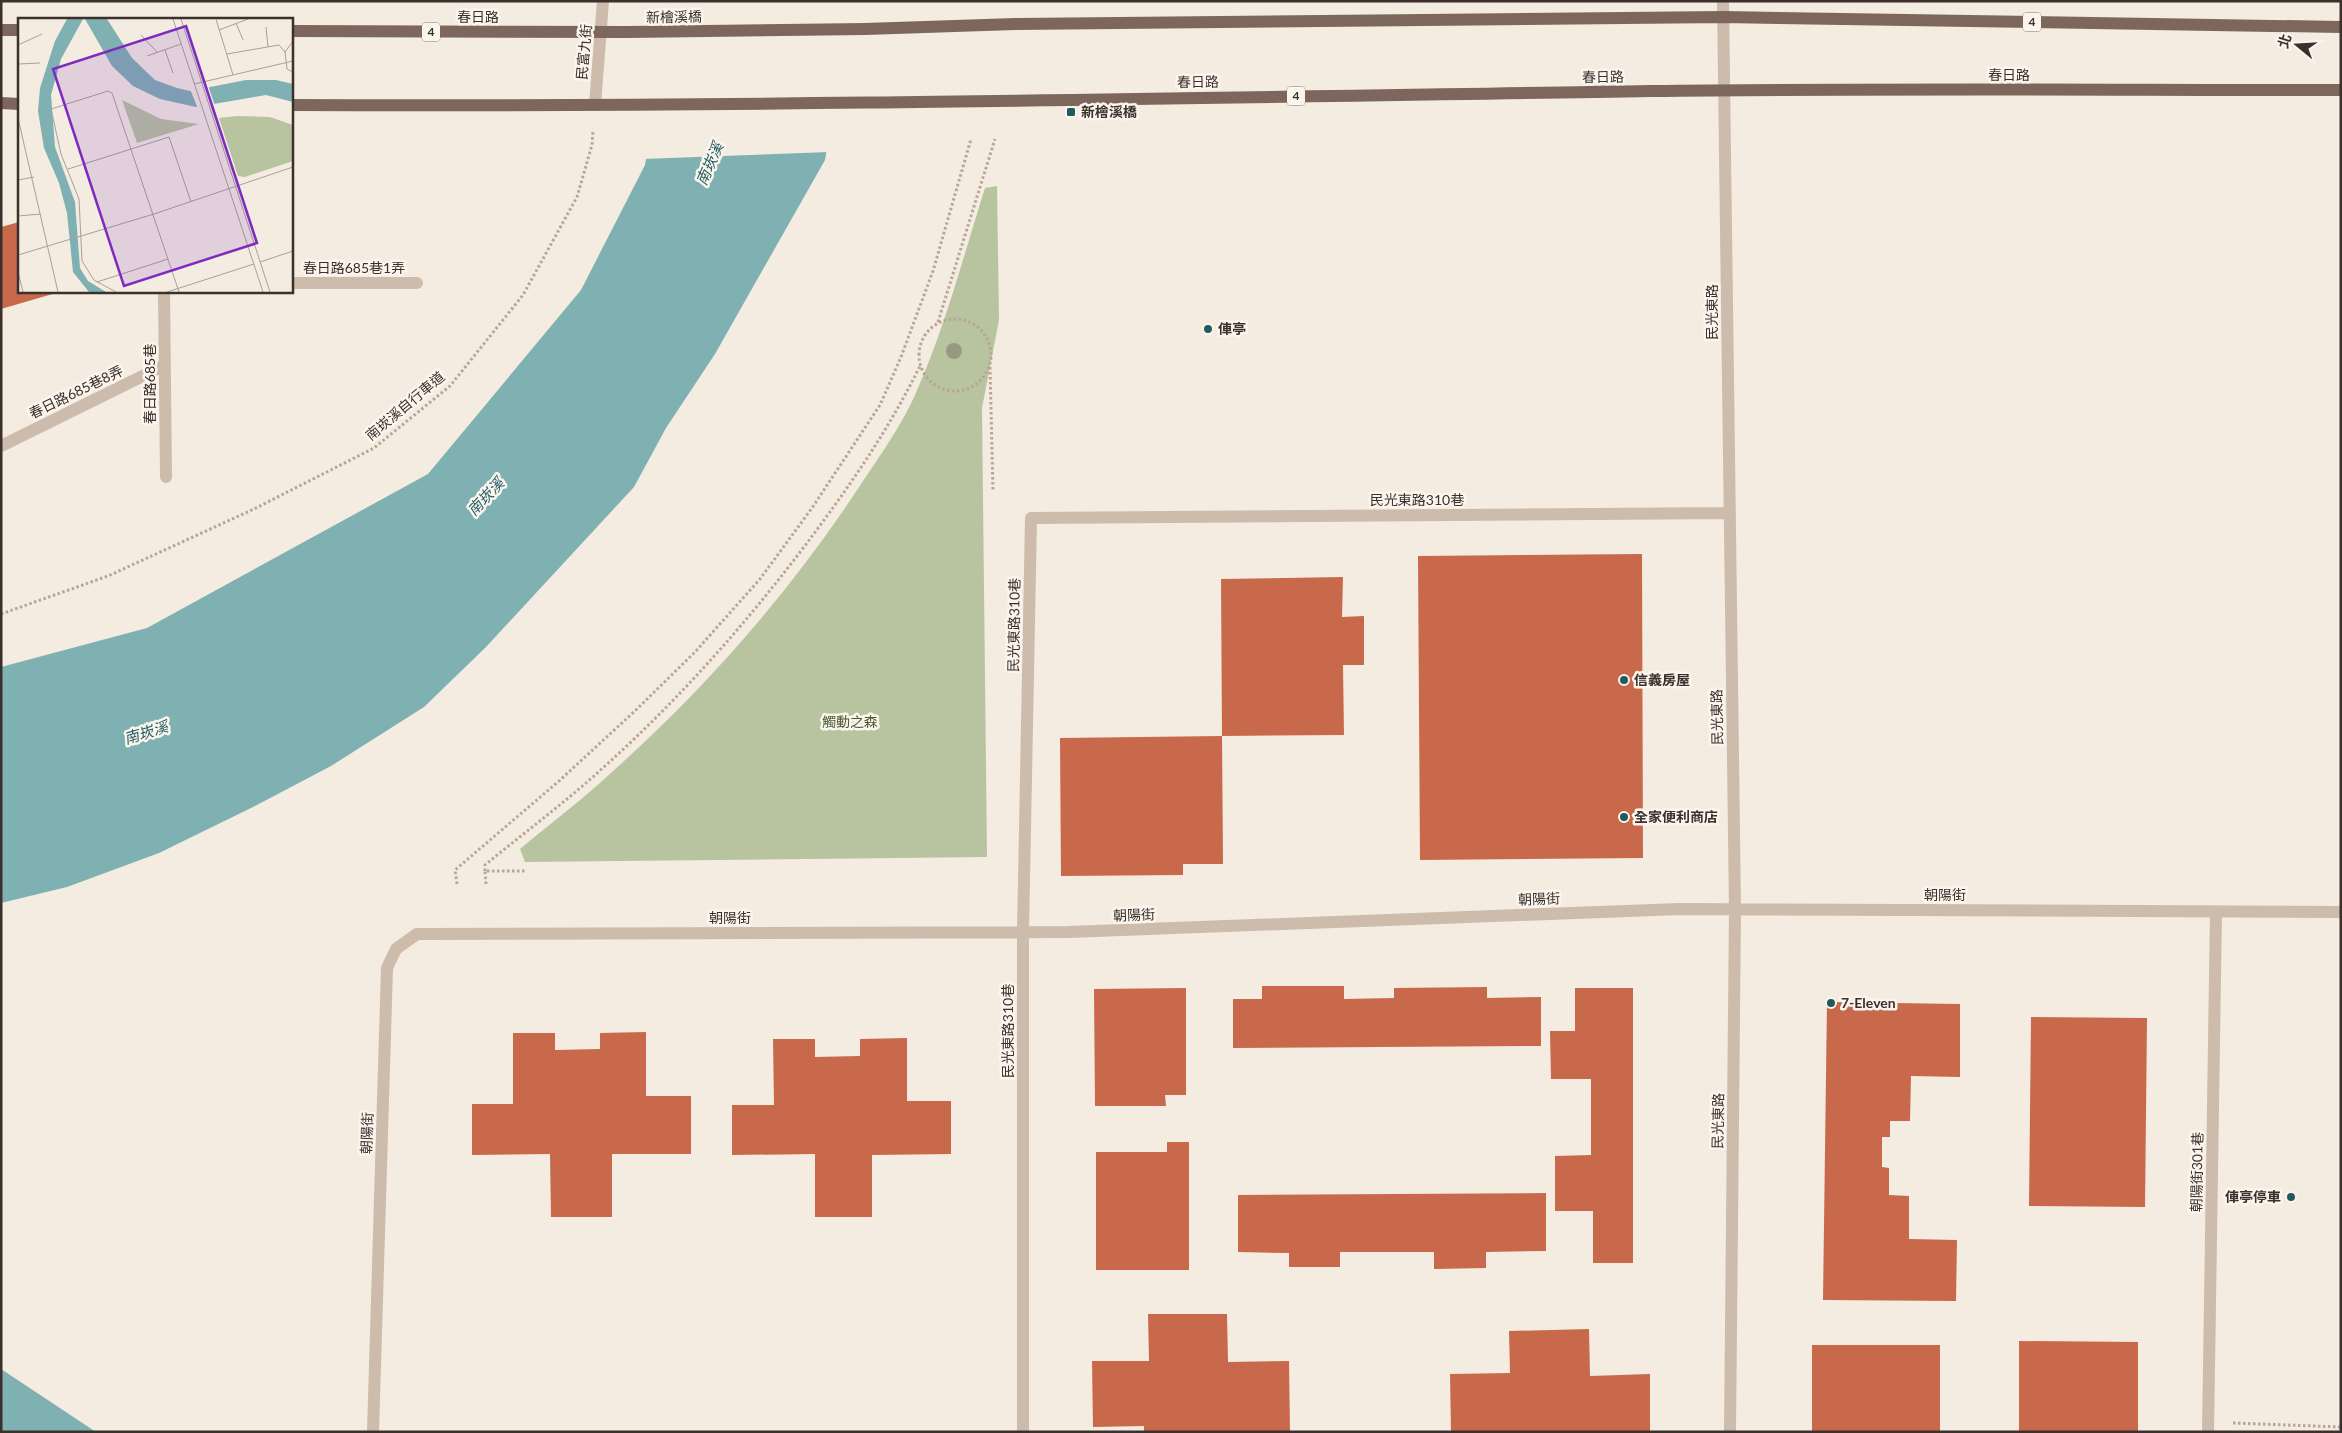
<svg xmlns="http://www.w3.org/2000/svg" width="2342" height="1433" viewBox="0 0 2342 1433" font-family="Lato,'Noto Sans TC',sans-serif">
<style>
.green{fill:#b8c4a0}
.water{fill:#7fb0b2}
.pier{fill:#f4ebe1}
.building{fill:#c8694b}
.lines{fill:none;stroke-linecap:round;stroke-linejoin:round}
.path{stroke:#b9a596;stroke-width:3;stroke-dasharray:2.5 2.5;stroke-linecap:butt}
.service{stroke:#cdbbac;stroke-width:12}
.minor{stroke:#cdbbac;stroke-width:12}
.primary{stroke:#7d675c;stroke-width:12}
.tree{fill:#969b7f}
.poi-dot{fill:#1f5a5e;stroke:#fbf5ee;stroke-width:2}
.labels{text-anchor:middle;stroke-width:5;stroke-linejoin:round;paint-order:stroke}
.shield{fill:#fbf5ee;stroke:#756b66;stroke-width:1}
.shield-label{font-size:12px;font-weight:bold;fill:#3b302b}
.street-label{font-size:14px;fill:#3b302b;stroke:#fbf5ee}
.poi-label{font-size:14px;font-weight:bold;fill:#3b302b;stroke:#fbf5ee;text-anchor:start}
.park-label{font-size:14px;fill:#4a5a2e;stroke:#fbf5ee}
.water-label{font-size:15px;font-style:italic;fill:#1f5a5e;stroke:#fbf5ee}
.inset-road{fill:none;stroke:#aaa098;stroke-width:1}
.view{fill:#7b2cbf;fill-opacity:0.15;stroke:#7b2cbf;stroke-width:2.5}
.inset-edge{fill:none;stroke:#3b302b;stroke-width:2.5}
</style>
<rect width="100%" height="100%" fill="#f4ebe1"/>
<path class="green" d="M997 186 999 320 982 408 987 857 525 862 520 849C550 824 583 799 612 772 706 688 792 590 861 484 881 454 904 422 918 388 946 324 964 254 985 188Z"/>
<path class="water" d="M673 1H851L825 160 715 354 666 428 634 487 486 647 424 707 331 766 253 807 159 853 67 887 1 903V667L147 628 428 474 581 290 645 165Z
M1 1369 96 1432H1Z"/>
<path class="pier" d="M670 1H853L829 152 643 159Z"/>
<path class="building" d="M19 222V291H55L56 293 1 309V227Z
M1642 554 1643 858 1420 860 1418 556Z
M1343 577 1342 617 1364 616V665H1343L1344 735 1222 736 1221 579Z
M1222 736 1223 864H1183V875L1061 876 1060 738Z
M1262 986H1344V999L1394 998V988L1487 987V998L1541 997V1046L1233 1048V999H1262Z
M1186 988V1095H1165L1166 1106H1095L1094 989Z
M1575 988H1633V1263H1593V1211H1555V1156L1591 1155V1079H1551L1550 1031H1575Z
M1827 1002 1960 1004V1077L1911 1076 1910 1121H1890V1137H1882V1167L1889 1168V1195L1909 1196V1239L1957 1240 1956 1301 1823 1300Z
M2031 1017 2147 1018 2145 1207 2029 1206Z
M646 1032V1096H691V1154H612V1217H551L550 1154 472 1155V1104H513V1033H555V1050L600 1049V1033Z
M907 1038V1101H951V1154L872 1155V1217H815V1154L732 1155V1105H774L773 1039H815V1057L860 1056V1039Z
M1167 1142H1189V1270H1096V1152H1167Z
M1546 1193V1251L1486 1252V1268L1434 1269V1252H1340V1267H1289V1253L1238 1252V1195Z
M1148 1314H1227L1228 1362 1289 1361 1290 1432H1144V1426L1093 1427 1092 1361H1149Z
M1589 1329 1590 1376 1650 1374V1432H1451L1450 1374 1510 1373 1509 1331Z
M2019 1341 2138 1342V1432H2019Z
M1812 1345H1940V1432H1812Z"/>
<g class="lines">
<path class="path" d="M919 355a36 36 0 1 1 72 0a36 36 0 1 1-72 0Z
M938 322 995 139
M990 367 993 492
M1 614 108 576 254 509 374 448 450 386 523 295 577 197 592 145 593 130
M485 871V865C525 832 567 801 605 766 686 693 759 609 824 520 860 471 893 421 920 366
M457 884 455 870 559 781 636 710 695 652 760 579 812 508 880 405 901 357 933 271 971 139
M486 884 485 871H526
M2233 1423 2341 1427"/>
<path class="service" d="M595 105 603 1
M291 283H417
M164 291 166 477
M1 446 165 365
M2208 1432 2216 912"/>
<path class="minor" d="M1723 1 1735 909 1730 1432
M373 1432 387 968 396 949 417 934 1069 932 1680 909 2341 912
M1023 1432V932L1031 518 1728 513"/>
<path class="primary" d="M1 30H19
M291 31 628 32 865 29 1015 24 1723 17 2341 27
M1 103 19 104
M291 105C744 107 1198 98 1651 91 1881 88 2111 90 2341 90"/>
</g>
<circle class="tree" cx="954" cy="351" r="8"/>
<g class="poi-dot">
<rect x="1066" y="107" width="10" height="10" rx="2.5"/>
<circle cx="1208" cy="329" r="5"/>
<circle cx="1624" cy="680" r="5"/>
<circle cx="1624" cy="817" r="5"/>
<circle cx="1831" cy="1003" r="5"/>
<circle cx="2291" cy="1197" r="5"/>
</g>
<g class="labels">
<g class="shield">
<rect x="2023" y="12.5" width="18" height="19" rx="4"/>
<rect x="422" y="22.5" width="18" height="19" rx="4"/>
<rect x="1287" y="86.5" width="18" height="19" rx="4"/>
</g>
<g class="shield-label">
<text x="2032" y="26">4</text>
<text x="431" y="36">4</text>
<text x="1296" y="100">4</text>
</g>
<g class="street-label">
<text x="478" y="22">春日路</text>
<text transform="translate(674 17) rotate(-1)" y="5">新檜溪橋</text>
<text transform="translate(584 52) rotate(-85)" y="5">民富九街</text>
<text x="2009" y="80">春日路</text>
<text transform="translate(1603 77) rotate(-1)" y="5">春日路</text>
<text transform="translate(1198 82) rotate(-1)" y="5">春日路</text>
<text x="354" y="273">春日路685巷1弄</text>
<text transform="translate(1712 312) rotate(-90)" y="5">民光東路</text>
<text transform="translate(150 384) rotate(-90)" y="5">春日路685巷</text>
<text transform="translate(76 392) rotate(-26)" y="5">春日路685巷8弄</text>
<text transform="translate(405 406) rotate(-40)" y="5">南崁溪自行車道</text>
<text x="1417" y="505">民光東路310巷</text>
<text transform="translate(1014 625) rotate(-89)" y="5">民光東路310巷</text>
<text transform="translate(1717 717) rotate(-91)" y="5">民光東路</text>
<text x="1945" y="900">朝陽街</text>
<text transform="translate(1539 899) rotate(-2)" y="5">朝陽街</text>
<text transform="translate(1134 915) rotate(-2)" y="5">朝陽街</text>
<text x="730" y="923">朝陽街</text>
<text transform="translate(1008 1031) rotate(-90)" y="5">民光東路310巷</text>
<text transform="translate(1718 1121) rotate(-89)" y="5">民光東路</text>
<text transform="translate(367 1133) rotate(-88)" y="5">朝陽街</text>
<text transform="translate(2197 1172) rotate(-89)" y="5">朝陽街301巷</text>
</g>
<g class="poi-label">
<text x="1081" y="117">新檜溪橋</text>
<text x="1218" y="334">俥亭</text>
<text x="1634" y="685">信義房屋</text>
<text x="1634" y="822">全家便利商店</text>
<text x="1841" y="1008">7-Eleven</text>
<text x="2281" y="1202" text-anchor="end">俥亭停車</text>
</g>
<g class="park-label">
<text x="850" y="727">觸動之森</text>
</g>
<g class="water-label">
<text transform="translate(710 164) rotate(-66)" y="5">南崁溪</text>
<text transform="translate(486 497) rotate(-47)" y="5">南崁溪</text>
<text transform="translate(146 733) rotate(-17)" y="5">南崁溪</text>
</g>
</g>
<g transform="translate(18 18)">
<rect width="275" height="275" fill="#f4ebe1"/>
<path d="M104 82 143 101 181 106 119 125ZM219 98 252 99 275 107V143L227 159 220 158 201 100Z" fill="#b8c4a0"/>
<path d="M49 1H65L43 41 33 77 37 129 57 184 62 250 70 263 88 274H71L55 254 49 195 41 165 26 130 20 93 22 70 37 23ZM67 1H89L114 40 137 62 159 70 172 73 228 62H258L275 66V84L248 77 178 89 142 81 115 68 94 48Z" fill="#7fb0b2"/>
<path d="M190 67 197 88 180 91 172 71Z" fill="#f4ebe1"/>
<path class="inset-road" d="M155 1 245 274M163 1 252 274M198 1 215 57M218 5 225 22M248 9 250 29M201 12 230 1M123 17 139 34M275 23 267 34 269 51 275 54M0 27 24 16M147 32 155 55M209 36 261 27 267 34M129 38 163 26M0 46 22 45M176 66 275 43M0 100 40 274M50 151 151 119 173 184M0 162 16 159M0 198 23 196M0 237 136 196 275 149M242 244 275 233M0 254 5 274M79 264 150 241M98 274 76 262 64 243 61 181 43 136 33 91 90 73 94 75 161 274M149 274 236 246"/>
<path class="view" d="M168 8 239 225 106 268 35 51Z"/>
<rect width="275" height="275" class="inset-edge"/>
</g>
<rect width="2342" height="1433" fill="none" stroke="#3b302b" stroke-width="5"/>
<g transform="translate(2297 45) rotate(288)" stroke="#fbf5ee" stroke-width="4" paint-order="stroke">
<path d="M0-4L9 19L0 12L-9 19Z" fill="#3b302b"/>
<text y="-8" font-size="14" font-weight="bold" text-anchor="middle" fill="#3b302b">北</text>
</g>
</svg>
